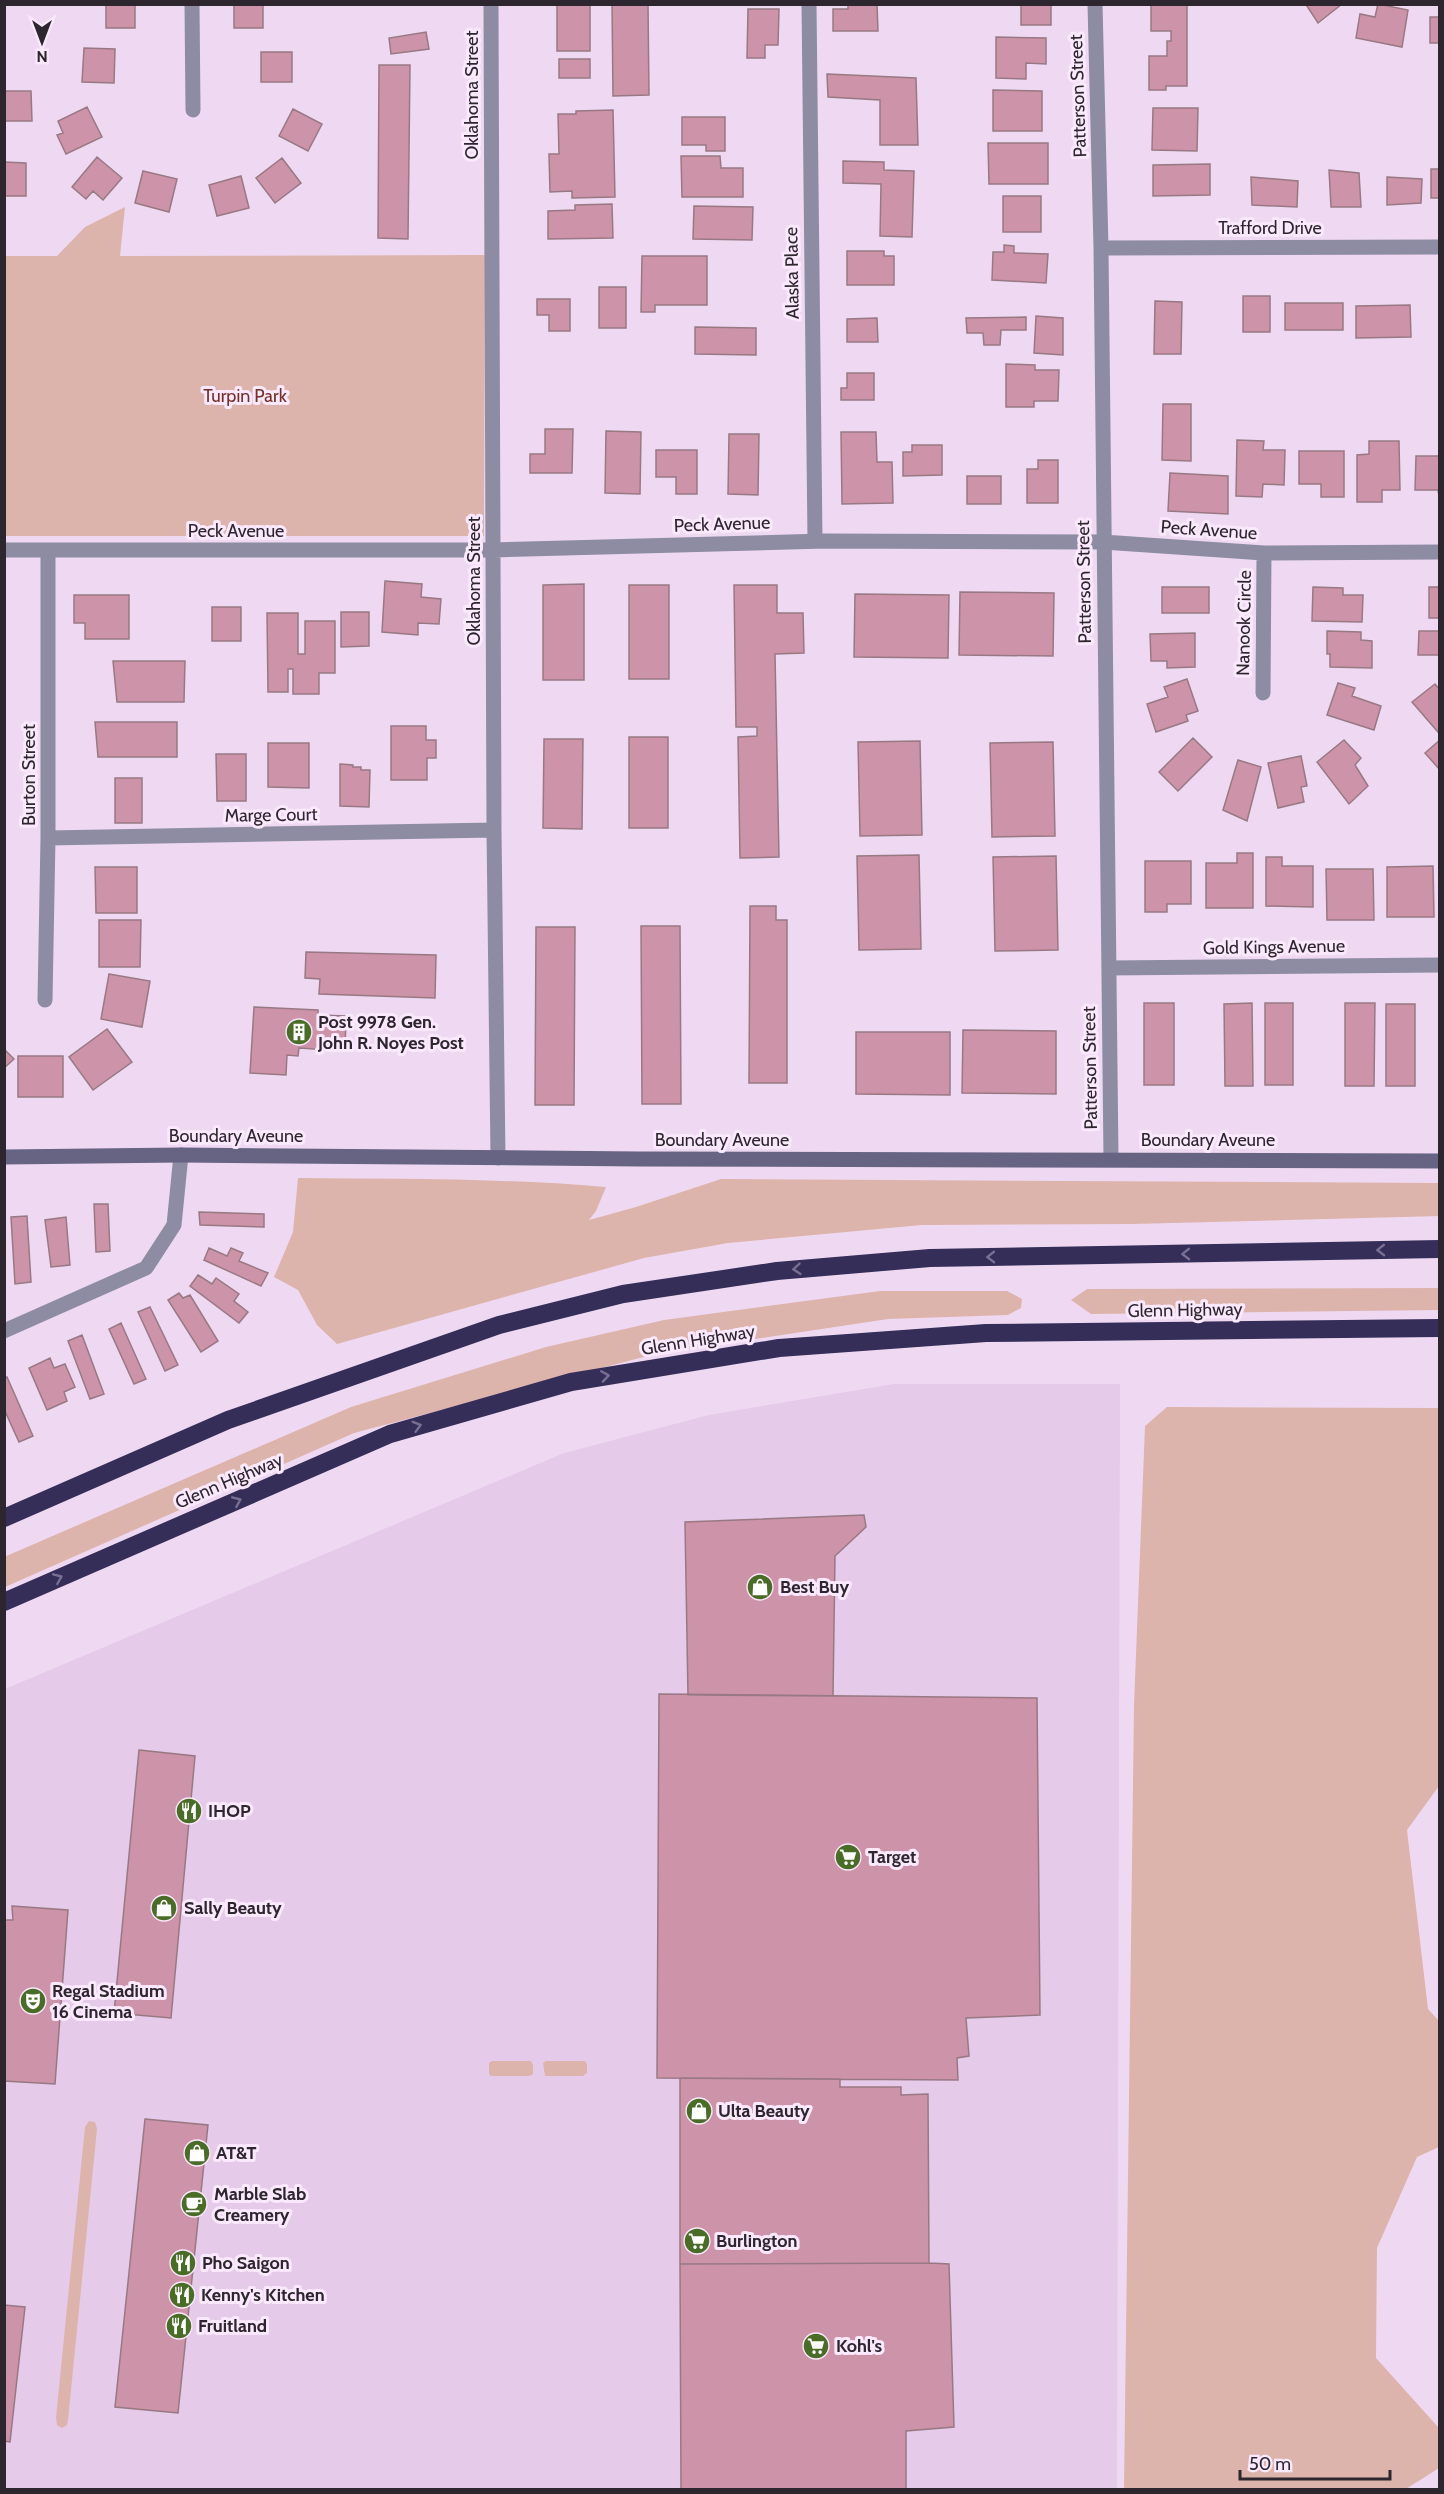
<svg xmlns="http://www.w3.org/2000/svg" width="1444" height="2494" viewBox="0 0 1444 2494" font-family="Cabin,sans-serif">
<style>
.built{fill:#e5cae9}
.green{fill:#ddb4ac}
.building{fill:#cd93a8;stroke:#987983;stroke-width:1.5}
.lines{fill:none;stroke-linecap:round;stroke-linejoin:round}
.street{stroke:#8d8ca3;stroke-width:15}
.secondary{stroke:#666383;stroke-width:15}
.highway{stroke:#342e59;stroke-width:18}
.oneway{stroke:#796f92}
.labels{text-anchor:middle;stroke-width:6;stroke-linejoin:round;paint-order:stroke}
.street-label{font-size:18px;fill:#2e262f;stroke:#fae8fc}
.park-label{font-size:18px;fill:#772e25;stroke:#fae8fc}
.poi-label{font-size:18px;font-weight:bold;fill:#2e262f;stroke:#fae8fc;text-anchor:start}
</style>
<rect width="100%" height="100%" fill="#efd9f2"/>
<path class="built" d="M894 1384H1120L1117 2489 5 2490V1689L564 1453 709 1415Z"/>
<path class="green" d="M125 207 120 256 485 255 484 536H5V256H57L85 227Z
M298 1178C401 1179 503 1178 606 1187L596 1211 589 1220 636 1207 721 1179 1439 1183 1440 1216 1133 1224 922 1225 728 1243 644 1258 337 1344 317 1325 298 1290 274 1277 293 1232Z
M1440 1288 1439 1310 1091 1314 1071 1300 1087 1289Z
M880 1291H1007L1022 1299 1021 1308 1008 1315 888 1319 655 1354 354 1433 5 1587 4 1557 351 1407 546 1347 664 1320Z
M1167 1407 1439 1408V1786L1407 1830 1428 2009 1439 2021V2147L1417 2157 1377 2248 1376 2358 1439 2428V2468L1406 2489H1124L1134 1705 1145 1426Z
M492 2061H531L533 2065V2074L529 2076H491L489 2074V2063Z
M546 2061H585L587 2064V2073L583 2076H545L543 2063Z
M89 2121 95 2122 97 2129 68 2420 67 2425 62 2428 57 2425 56 2418 85 2127Z"/>
<path class="building" d="M106 4H135V28H106Z
M234 4H263V28H234Z
M557 4H590V51H557Z
M612 4H648L649 95 613 96Z
M848 4H877L878 31H833V9H848Z
M1021 4H1051V25H1021Z
M1151 4H1187V86H1166V90H1149V56H1167V41H1171V31H1151Z
M1309 4H1342L1318 23 1307 6Z
M1378 4 1408 10 1402 47 1356 38 1360 14 1375 17Z
M748 9H779L778 45H765V58H747Z
M1430 17H1440V43H1430Z
M426 32 429 49 391 54 389 38Z
M996 37 1046 38V64L1026 63V79L996 78Z
M84 48 115 49 114 83 82 82Z
M261 52H292V82H261Z
M559 59H590V78H559Z
M379 65H410L408 239 378 238Z
M827 74 916 78 918 145H880V100L828 97Z
M993 90 1042 91V131H993Z
M4 91H31L32 121H4Z
M87 107 102 137 66 154 57 135 63 133 58 121Z
M1153 108H1198L1197 151 1152 150Z
M293 109 322 124 308 151 279 136Z
M613 110 615 197 572 198V191L550 192 549 154H559L558 114H576V111Z
M682 117H725V151H706V145H682Z
M988 143H1048V184H989Z
M681 156H720L721 168H743V197H682Z
M97 157 122 178 103 200 93 191 86 199 72 187Z
M282 158 301 183 275 203 256 178Z
M843 161 884 162V170L914 171 912 237 880 236 881 184 843 183Z
M4 162 26 163V196H4Z
M1210 164V195L1153 196V165Z
M1431 169H1440V198H1431Z
M1329 170 1359 173 1361 207H1331Z
M143 171 177 179 169 212 135 203Z
M241 176 249 208 217 216 209 185Z
M1251 177 1298 181 1297 207 1252 205Z
M1387 177 1422 179 1421 203 1387 205Z
M1003 196H1041V232H1003Z
M612 204 613 238 548 239V211L575 210V205Z
M694 206 753 207 752 240 693 239Z
M1004 245 1014 246V253L1048 254 1046 283 992 280 993 252H1004Z
M847 251H884V256H894V285H847Z
M642 256H707V305H655V312H641Z
M599 287H626V328H599Z
M1243 296H1270V332H1243Z
M537 299H570V331H549V315H537Z
M1155 301 1182 302 1181 354H1154Z
M1285 303H1343V330H1285Z
M1410 305 1411 337 1356 338V306Z
M1036 316 1063 318V355L1034 353Z
M1026 317V330H1001L1000 345H984L983 333H967L966 318Z
M877 318 878 342H847V319Z
M695 327 756 328V355L695 354Z
M1006 364 1035 365V370H1059L1058 401H1034V407H1006Z
M847 373H874V400H841V388H847Z
M1163 404H1191V461L1162 460Z
M545 429H573L572 473H530V454H545Z
M606 431 641 432 640 494 605 493Z
M841 432H876L877 462H892L893 503 842 504Z
M729 434H759L758 495 728 494Z
M1237 440 1264 441 1263 450H1285L1284 485 1263 484 1262 497 1236 496Z
M1369 441H1399L1400 490H1382V502H1357V455L1369 454Z
M912 445H942V475L903 476V452H912Z
M656 450H697V494H676V477H656Z
M1299 451H1344V497H1321V484H1299Z
M1416 456H1440V503L1438 490H1415Z
M1038 460H1058V503H1027V469H1038Z
M1170 473 1228 476V514L1168 511Z
M967 476H1001V504H967Z
M385 581 422 584 421 597 441 599 439 624 418 623V635L382 632Z
M584 584V680H543V585Z
M629 585H669V679H629Z
M734 585H777V613H803L804 653 775 654 779 857 740 858 738 737 757 736V727H736Z
M1162 587H1209V613H1162Z
M1313 587 1343 588V595H1363L1362 622 1312 621Z
M1429 587H1440V618H1429Z
M960 592 1054 593 1053 656 959 655Z
M855 594 949 595 948 658 854 657Z
M74 595H129V639H85V623H74Z
M212 607H241V641H212Z
M341 612H369V646L341 647Z
M267 613H298V654H305V621H335V673H319V694H293V669H288V692H268Z
M1327 631 1361 632V640L1372 641V668L1330 667V654H1327Z
M1419 631H1440V655H1418Z
M1195 633V667L1167 668V661H1151L1150 634Z
M113 661H185L184 702H117Z
M1187 679 1198 711 1186 715 1188 721 1156 732 1147 704 1168 697 1164 687Z
M1338 683 1355 688 1352 696 1381 706 1374 730 1327 715Z
M1435 684 1440 690V731L1438 732 1412 702Z
M95 722H177V757H98Z
M391 726H426V740H436V758H427V780H391Z
M629 737H668V828H629Z
M1193 738 1212 757 1178 791 1159 772Z
M544 739H583L582 829 543 828Z
M1344 740 1361 758 1355 765 1368 786 1349 804 1317 762Z
M1440 740V770L1425 753Z
M920 741 922 835 860 836 858 742Z
M1053 742 1055 836 992 837 990 743Z
M268 743H309V788L268 787Z
M216 754H246V801H217Z
M1301 756 1307 786 1301 787 1304 802 1278 808 1268 763Z
M1238 760 1261 767 1247 821 1223 810Z
M340 764 353 765V767H361V770H370L369 807 340 806Z
M115 778H142V823H115Z
M1237 853H1253V908H1206V863H1237Z
M919 855 921 949 859 950 857 856Z
M1056 856 1058 950 995 951 993 857Z
M1266 857H1282V866H1313V907L1266 906Z
M1145 861H1191V904H1167V912H1145Z
M1433 866 1434 917H1387V867Z
M95 867H137V913H96Z
M1326 869H1373L1374 920H1327Z
M750 906H776V920H787V1083H749Z
M99 920H141L140 967H99Z
M641 926H680L681 1104H642Z
M536 927H575L574 1105H535Z
M306 952 436 955 435 998 319 994 320 979 305 978Z
M109 974 150 981 142 1027 101 1019Z
M1144 1003H1174V1085H1144Z
M1252 1003 1253 1086H1225L1224 1004Z
M1265 1003H1293V1085H1265Z
M1345 1003H1375L1374 1086H1345Z
M1386 1004H1415V1086H1386Z
M254 1007 318 1010V1015L346 1016 345 1051 299 1048 298 1056 287 1055 286 1075 250 1073Z
M107 1029 132 1062 93 1090 69 1057Z
M963 1030 1056 1031V1094L962 1093Z
M856 1032H950V1095L856 1094Z
M4 1049 14 1059 4 1068Z
M18 1056H63V1097H18Z
M94 1204H108L110 1251 96 1252Z
M199 1212 264 1214V1227L200 1225Z
M27 1216 31 1282 15 1284 11 1217Z
M66 1217 70 1265 51 1267 45 1220Z
M209 1248 227 1256 231 1248 243 1253 239 1261 268 1273 261 1286 204 1260Z
M198 1275 212 1284 216 1278 239 1294 234 1301 248 1312 239 1323 190 1286Z
M179 1293 183 1298 190 1295 218 1341 201 1352 168 1300Z
M150 1307 178 1365 165 1371 138 1312Z
M121 1323 146 1379 134 1384 109 1329Z
M82 1335 104 1394 90 1399 68 1341Z
M50 1358 54 1368 65 1364 75 1387 64 1392 67 1401 47 1410 29 1368Z
M7 1377 33 1436 19 1442 4 1409V1378Z
M864 1515 866 1527 835 1556 833 1696 688 1695 685 1522Z
M659 1694 1037 1698 1040 2015 966 2018 969 2056 957 2058 958 2080 657 2078Z
M139 1750 195 1756 171 2018 114 2013Z
M12 1906 68 1910 55 2084 4 2081V1920H13Z
M680 2078 840 2079V2087H901V2095L928 2094 929 2263 680 2264Z
M145 2119 208 2125 178 2413 115 2407Z
M929 2263 949 2264 954 2427 906 2431V2490H681L680 2264Z
M4 2305 25 2307 10 2442 4 2441Z"/>
<g class="lines">
<path class="street" d="M192 4 193 110
M491 4 494 830 498 1158
M809 4 815 541
M1095 4 1101 248 1111 1159
M1101 248 1440 247
M4 550H493L825 541 1103 542 1264 553 1440 552
M1263 693 1264 553
M48 838 494 830
M1109 968 1440 965
M45 1000 48 838V550
M4 1331 146 1268 174 1225 181 1155"/>
<path class="secondary" d="M4 1157 181 1155 640 1159 1440 1161"/>
<path class="highway" d="M4 1518 228 1420 499 1325 623 1294 777 1271 930 1258 1440 1249
M4 1602 390 1434 571 1382 779 1348 986 1333 1440 1328"/>
</g>
<defs><path id="oneway-chevron" d="M-2-3.5L2.5 0L-2 3.5" fill="none" stroke-width="1.6" stroke-linecap="round" stroke-linejoin="round" transform="scale(1.5)"/></defs>
<g class="oneway">
<use href="#oneway-chevron" transform="translate(1381 1250) rotate(179)"/>
<use href="#oneway-chevron" transform="translate(1186 1254) rotate(179)"/>
<use href="#oneway-chevron" transform="translate(991 1257) rotate(179)"/>
<use href="#oneway-chevron" transform="translate(797 1269) rotate(175)"/>
<use href="#oneway-chevron" transform="translate(605 1376) rotate(-9)"/>
<use href="#oneway-chevron" transform="translate(417 1426) rotate(-16)"/>
<use href="#oneway-chevron" transform="translate(237 1501) rotate(-23)"/>
<use href="#oneway-chevron" transform="translate(58 1578) rotate(-23)"/>
</g>
<defs>
<symbol id="building-disc" viewBox="-11 -11 22 22"><circle r="9.5" fill="#496d26" stroke="#fae8fc"/><path d="M-4-6H4V6H1V3H-1V6H-4ZM-2.5-4.3h1.7v1.8h-1.7ZM.8-4.3h1.7v1.8H.8ZM-2.5-1h1.7V.8h-1.7ZM.8-1h1.7V.8H.8Z" fill="#fff"/></symbol>
<symbol id="shop-disc" viewBox="-11 -11 22 22"><circle r="9.5" fill="#496d26" stroke="#fae8fc"/><path d="M-5-2.5h2.3a2.7 3.5 0 0 1 5.4 0H5L5.5 6h-11ZM-1.5-2.5h3a1.5 2.3 0 0 0-3 0Z" fill="#fff"/></symbol>
<symbol id="restaurant-disc" viewBox="-11 -11 22 22"><circle r="9.5" fill="#496d26" stroke="#fae8fc"/><path d="M-5-6h1v4h1v-4h1v4h1v-4h1v5L-1.5 .5V6h-2V.5L-5-1ZM5-6V6H3V1.5H1.5Q1.5-4 5-6Z" fill="#fff"/></symbol>
<symbol id="supermarket-disc" viewBox="-11 -11 22 22"><circle r="9.5" fill="#496d26" stroke="#fae8fc"/><path d="M-6-5.5h2.5l.6 2H6L4.5 2H-2.5L-4.4-4H-6ZM-1.5 3.2a1.3 1.3 0 1 0 .1 0ZM3 3.2a1.3 1.3 0 1 0 .1 0Z" fill="#fff"/></symbol>
<symbol id="theatre-disc" viewBox="-11 -11 22 22"><circle r="9.5" fill="#496d26" stroke="#fae8fc"/><path d="M-5-5.5Q0-4 5-5.5V0Q5 5 0 6Q-5 5-5 0ZM-3.3-2.5H-1v1.5H-3.3ZM1-2.5H3.3v1.5H1ZM-2.8 1Q0 5.5 2.8 1Z" fill="#fff"/></symbol>
<symbol id="cafe-disc" viewBox="-11 -11 22 22"><circle r="9.5" fill="#496d26" stroke="#fae8fc"/><path d="M-5.5-4.5H6V0H3Q3 3.5 0 3.5H-2.5Q-5.5 3.5-5.5 0ZM3-3.2v2h1.7v-2ZM-6 4.5H4V6H-6Z" fill="#fff"/></symbol>
</defs>
<g fill-rule="evenodd">
<use href="#building-disc" x="284" y="1017" width="30" height="30"/>
<use href="#shop-disc" x="745" y="1572" width="30" height="30"/>
<use href="#restaurant-disc" x="174" y="1796" width="30" height="30"/>
<use href="#supermarket-disc" x="833" y="1842" width="30" height="30"/>
<use href="#shop-disc" x="149" y="1893" width="30" height="30"/>
<use href="#theatre-disc" x="18" y="1986" width="30" height="30"/>
<use href="#shop-disc" x="684" y="2096" width="30" height="30"/>
<use href="#shop-disc" x="182" y="2138" width="30" height="30"/>
<use href="#cafe-disc" x="179" y="2189" width="30" height="30"/>
<use href="#supermarket-disc" x="682" y="2226" width="30" height="30"/>
<use href="#restaurant-disc" x="168" y="2248" width="30" height="30"/>
<use href="#restaurant-disc" x="167" y="2280" width="30" height="30"/>
<use href="#restaurant-disc" x="164" y="2311" width="30" height="30"/>
<use href="#supermarket-disc" x="801" y="2331" width="30" height="30"/>
</g>
<g class="labels">
<g class="street-label">
<text transform="translate(472 95) rotate(-90)" y="6">Oklahoma Street</text>
<text transform="translate(1078 96) rotate(-92)" y="6">Patterson Street</text>
<text x="1270" y="234">Trafford Drive</text>
<text transform="translate(792 273) rotate(-91)" y="6">Alaska Place</text>
<text transform="translate(722 524) rotate(-2)" y="6">Peck Avenue</text>
<text transform="translate(1209 530) rotate(4)" y="6">Peck Avenue</text>
<text x="236" y="537">Peck Avenue</text>
<text transform="translate(474 581) rotate(-90)" y="6">Oklahoma Street</text>
<text transform="translate(1084 582) rotate(-91)" y="6">Patterson Street</text>
<text transform="translate(1244 623) rotate(-89)" y="6">Nanook Circle</text>
<text transform="translate(29 775) rotate(-90)" y="6">Burton Street</text>
<text transform="translate(271 815) rotate(-1)" y="6">Marge Court</text>
<text transform="translate(1274 947) rotate(-1)" y="6">Gold Kings Avenue</text>
<text transform="translate(1090 1068) rotate(-91)" y="6">Patterson Street</text>
<text x="236" y="1142">Boundary Aveune</text>
<text x="722" y="1146">Boundary Aveune</text>
<text x="1208" y="1146">Boundary Aveune</text>
<text transform="translate(1185 1310) rotate(-1)" y="6">Glenn Highway</text>
<text transform="translate(698 1340) rotate(-9)" y="6">Glenn Highway</text>
<text transform="translate(229 1481) rotate(-23)" y="6">Glenn Highway</text>
</g>
<g class="park-label">
<text x="245" y="402">Turpin Park</text>
</g>
<g class="poi-label">
<text x="318" y="1028">Post 9978 Gen.<tspan x="318" dy="21">John R. Noyes Post</tspan></text>
<text x="780" y="1593">Best Buy</text>
<text x="208" y="1817">IHOP</text>
<text x="868" y="1863">Target</text>
<text x="184" y="1914">Sally Beauty</text>
<text x="52" y="1997">Regal Stadium<tspan x="52" dy="21">16 Cinema</tspan></text>
<text x="718" y="2117">Ulta Beauty</text>
<text x="216" y="2159">AT&amp;T</text>
<text x="214" y="2200">Marble Slab<tspan x="214" dy="21">Creamery</tspan></text>
<text x="716" y="2247">Burlington</text>
<text x="202" y="2269">Pho Saigon</text>
<text x="201" y="2301">Kenny's Kitchen</text>
<text x="198" y="2332">Fruitland</text>
<text x="836" y="2352">Kohl's</text>
</g>
</g>
<rect width="1444" height="2494" fill="none" stroke="#2e262f" stroke-width="12"/>
<g transform="translate(42 42) rotate(180)" stroke="#fae8fc" stroke-width="4.5" paint-order="stroke">
<path d="M0-4.5L10 22L0 15L-10 22Z" fill="#2e262f"/>
<text y="-9" font-size="16" font-weight="bold" text-anchor="middle" fill="#2e262f">N</text>
</g>
<path d="M1240 2470v9h150v-9" fill="none" stroke="#2e262f" stroke-width="3"/>
<text x="1249" y="2470" font-size="18" fill="#2e262f" stroke="#fae8fc" stroke-width="4.5" paint-order="stroke">50 m</text>
</svg>
